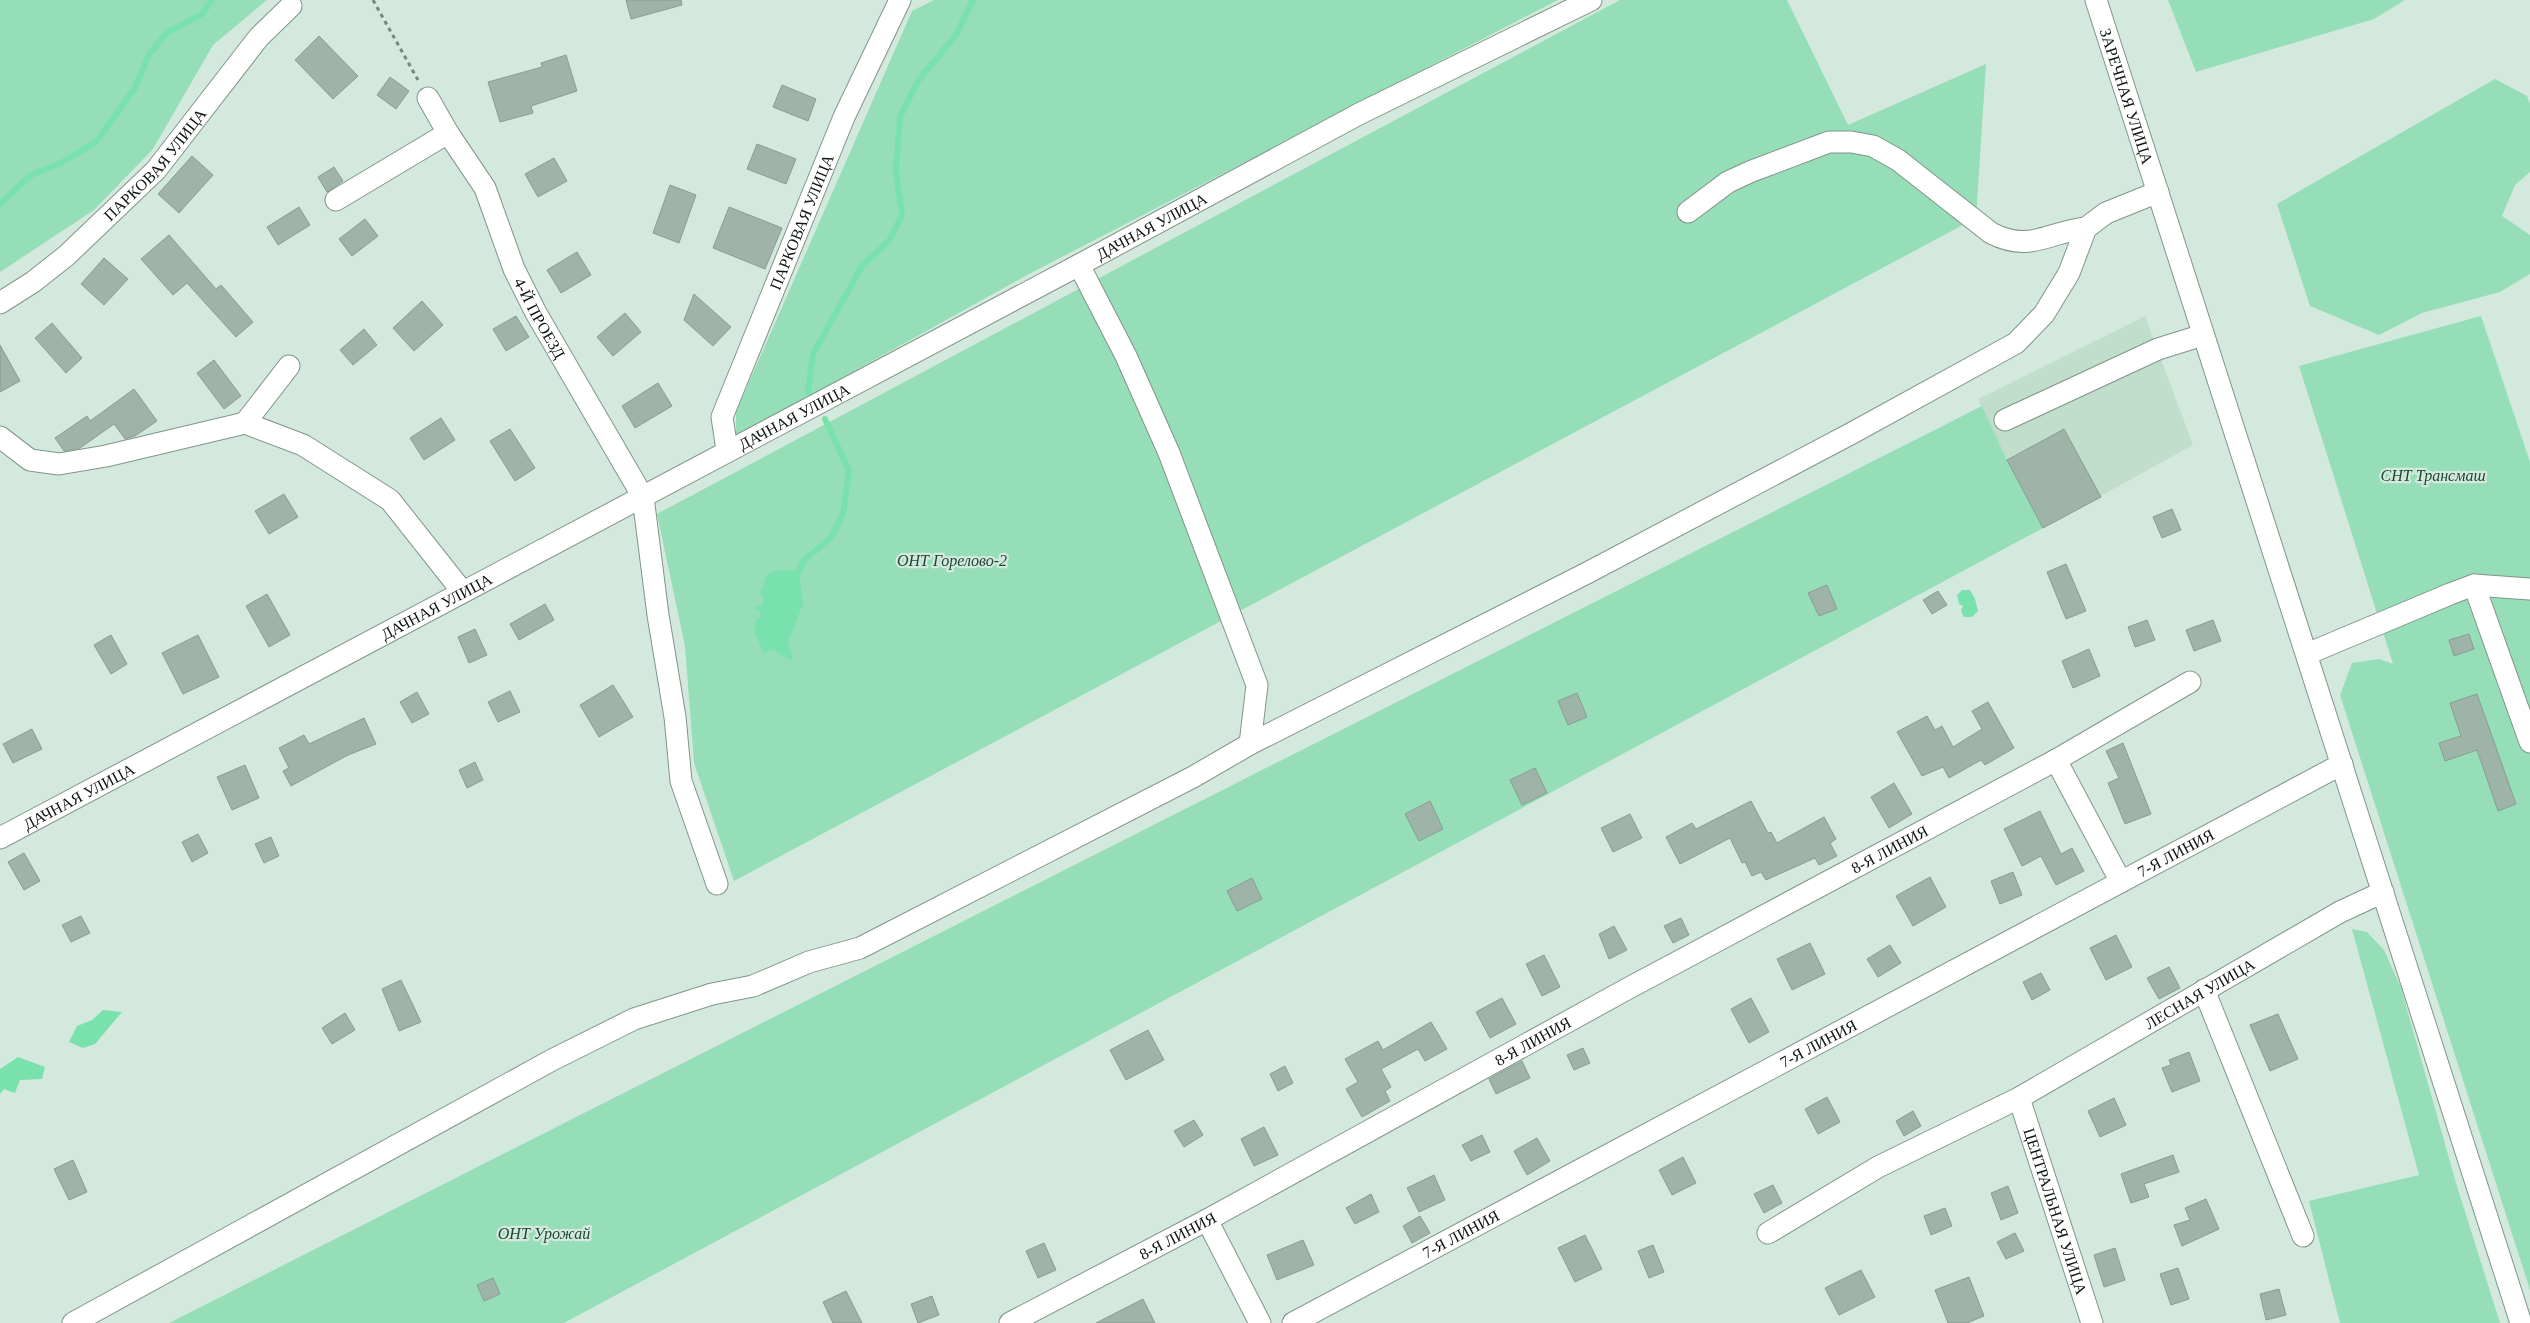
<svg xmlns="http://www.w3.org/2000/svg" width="2530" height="1323" viewBox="0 0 2530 1323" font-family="Georgia,serif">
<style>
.built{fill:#c1decd}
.green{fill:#95deb7}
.water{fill:#79e1ac}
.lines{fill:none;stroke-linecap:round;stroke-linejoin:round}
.stream{stroke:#79e1ac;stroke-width:6}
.building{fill:#9fb4a8;stroke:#899d91}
.minor-casing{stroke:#819589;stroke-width:23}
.path{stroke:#79887f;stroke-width:3;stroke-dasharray:4 4;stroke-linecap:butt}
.minor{stroke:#fff;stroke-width:21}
.labels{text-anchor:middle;stroke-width:4.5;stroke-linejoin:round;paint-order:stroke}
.street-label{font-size:16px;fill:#0e1511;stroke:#d4e9dd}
.park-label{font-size:16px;font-style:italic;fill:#1c4832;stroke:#d4e9dd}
</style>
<rect width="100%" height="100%" fill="#d4e9dd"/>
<path class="built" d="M2145 316 2193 445 2043 528 2007 460 1978 399Z"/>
<path class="green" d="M0 0H267L213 45 153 149 94 210 0 272Z
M934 0H1558L1029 274 736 437V412L912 11Z
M1620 0H1787L1848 125 1986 64 1976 218 734 881 694 763 685 646 657 514Z
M2168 0H2405L2374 19 2196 72Z
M2495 79 2527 96 2530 104V172L2515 185 2502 216 2530 235V274L2500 292 2422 313 2379 335 2310 306 2277 204Z
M2481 316 2530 462V1290L2340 695 2352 663 2379 659 2393 664 2299 366Z
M1982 406 2007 460 2043 528 564 1323H169Z
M2352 929 2367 932 2384 950 2401 988 2456 1183 2500 1323H2340L2309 1201 2419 1175Z"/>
<path class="water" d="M792 570 799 572 803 604 788 642 793 661 779 654 774 649 764 653 754 631 756 619 761 618 760 612 754 608 763 604V596L758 592 763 588 767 575 775 571Z
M1962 590H1970L1975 599 1978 611 1972 617H1964L1961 611 1963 606 1959 604 1957 595Z
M103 1010 122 1012 95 1044 83 1048 69 1042 77 1026 92 1020Z
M18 1057 45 1067 42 1079 20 1080 15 1093 4 1089 0 1094V1069Z"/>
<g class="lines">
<path class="stream" d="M0 204 31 175 61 163 96 142 135 88 149 54 168 32 202 14 212 0
M808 392 813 354 862 266 889 241 902 215 896 171 900 117 918 81 956 35 973 0
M799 572 803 561 831 538 843 514 849 471 825 419"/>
</g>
<path class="building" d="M626 0H681L682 5 631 19Z
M319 36 358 76 333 99 295 60Z
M566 55 577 91 531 106 533 113 500 122 488 82 542 67 541 63Z
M390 77 409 91 396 109 377 95Z
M782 85 816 99 808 121 773 107Z
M757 144 796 159 786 184 747 169Z
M192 156 213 175 179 213 158 194Z
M554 158 567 181 538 197 525 174Z
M334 167 343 181 327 192 318 177Z
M670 185 696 195 679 243 653 233Z
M299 207 310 225 278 245 267 227Z
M729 207 782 228 765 269 713 248Z
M365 219 378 236 352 256 339 239Z
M169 235 216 289 221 285 253 322 236 337 187 283 173 295 141 259Z
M577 252 591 275 561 293 547 270Z
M104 258 128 279 104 305 81 284Z
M694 294 731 327 713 346 684 320Z
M422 301 443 325 414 351 393 328Z
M625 313 641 332 613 356 597 337Z
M516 316 529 337 506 351 493 329Z
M52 323 82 358 66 373 35 338Z
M364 329 377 345 353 365 340 350Z
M0 345 20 381 0 392Z
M214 360 241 396 224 409 197 373Z
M658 383 672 406 635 428 622 406Z
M134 389 157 421 135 436 125 439 114 424 80 448 64 451 55 438 87 416 90 421Z
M441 418 455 440 424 460 410 438Z
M510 429 535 468 515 481 490 441Z
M2064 429 2101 497 2043 528 2007 460Z
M284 494 298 517 269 534 255 511Z
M2172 509 2181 530 2162 538 2153 517Z
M2066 564 2086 611 2066 619 2047 572Z
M1827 585 1837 609 1819 616 1808 593Z
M1938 591 1947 605 1932 614 1923 600Z
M267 594 290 635 269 647 246 606Z
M545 604 554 620 519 640 510 624Z
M2147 620 2155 640 2135 647 2128 627Z
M2213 620 2221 641 2194 651 2186 630Z
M475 629 487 655 469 663 458 637Z
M2469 634 2474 649 2454 656 2449 640Z
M111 635 127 664 111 674 94 645Z
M198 635 219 677 183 694 162 653Z
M2089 649 2100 676 2073 688 2062 661Z
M613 685 633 717 599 737 580 705Z
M510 691 520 712 498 722 488 702Z
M417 692 429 714 412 723 400 702Z
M1577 693 1587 717 1568 725 1558 701Z
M2477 694 2516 804 2498 811 2477 750 2445 761 2439 743 2461 736 2450 703Z
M1988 702 2014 748 1985 765 1981 760 1949 778 1943 767 1922 776 1897 732 1927 716 1935 730 1942 726 1953 747 1982 729 1972 711Z
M364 718 376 744 348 755 291 786 283 771 289 768 279 748 304 735 309 744Z
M32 729 42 749 13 763 3 744Z
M2123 743 2151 814 2125 824 2108 783 2119 778 2106 751Z
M475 762 483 780 467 788 459 770Z
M245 765 259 798 232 810 217 777Z
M1535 768 1547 793 1522 805 1510 780Z
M1894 783 1912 814 1889 828 1871 797Z
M1430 801 1443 829 1419 841 1405 814Z
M1751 801 1768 833 1771 832 1777 843 1824 817 1836 839 1830 843 1837 856 1819 865 1815 858 1766 880 1761 872 1752 876 1745 862 1742 863 1730 838 1680 864 1666 837 1692 823 1696 829Z
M2040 811 2061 854 2072 848 2084 871 2056 885 2041 856 2022 866 2004 829Z
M1630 814 1642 838 1613 852 1601 828Z
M198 834 208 853 192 862 182 842Z
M271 837 279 856 264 863 255 844Z
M24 853 40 881 24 890 8 862Z
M2013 872 2022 895 2000 904 1991 881Z
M1930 877 1946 907 1913 926 1896 896Z
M1252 878 1262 899 1237 911 1227 891Z
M81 916 90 933 71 942 62 925Z
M1681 918 1689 935 1673 943 1664 926Z
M1614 926 1627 950 1609 959 1599 934Z
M2116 935 2132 967 2106 980 2090 948Z
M1810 943 1825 974 1792 990 1777 959Z
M1890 945 1901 963 1878 977 1867 959Z
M1544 955 1560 987 1542 996 1526 964Z
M2169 967 2180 988 2159 999 2147 978Z
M2041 973 2050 990 2032 1000 2023 982Z
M401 980 421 1022 399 1031 382 989Z
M1502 998 1516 1024 1490 1038 1476 1012Z
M1751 998 1769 1032 1749 1043 1731 1009Z
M345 1013 355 1030 332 1044 322 1028Z
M2278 1014 2298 1059 2270 1071 2250 1025Z
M1431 1022 1447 1049 1425 1061 1418 1049 1381 1069 1391 1087 1385 1091 1390 1101 1362 1117 1346 1089 1358 1082 1345 1059 1378 1041 1383 1050Z
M1148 1030 1164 1060 1126 1080 1110 1050Z
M1583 1048 1590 1063 1574 1070 1567 1055Z
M2189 1052 2200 1081 2172 1092 2162 1068 2171 1065 2169 1060Z
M1522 1061 1530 1078 1496 1094 1489 1079Z
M1285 1066 1293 1083 1278 1091 1270 1074Z
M1827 1097 1840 1122 1818 1134 1805 1109Z
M2114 1098 2126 1125 2100 1137 2088 1111Z
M1913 1111 1921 1126 1904 1136 1896 1121Z
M1194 1120 1203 1135 1184 1147 1174 1131Z
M1264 1127 1278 1155 1254 1166 1241 1139Z
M1482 1135 1490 1152 1471 1161 1462 1145Z
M1537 1138 1550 1161 1527 1175 1514 1151Z
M2173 1155 2179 1172 2144 1184 2149 1197 2131 1203 2121 1174Z
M1683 1157 1696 1183 1672 1195 1659 1170Z
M73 1160 87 1192 69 1200 54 1169Z
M1434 1175 1445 1200 1419 1212 1407 1188Z
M1773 1185 1782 1203 1764 1213 1754 1194Z
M2008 1186 2018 1213 2001 1220 1991 1193Z
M1371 1194 1379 1212 1355 1224 1346 1208Z
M2206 1199 2219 1229 2182 1246 2174 1225 2190 1220 2185 1208Z
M1945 1208 1952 1226 1931 1235 1924 1216Z
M1420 1216 1430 1233 1412 1243 1403 1226Z
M2015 1233 2024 1251 2006 1259 1997 1242Z
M1585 1235 1602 1269 1575 1282 1558 1248Z
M1303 1240 1314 1265 1277 1280 1267 1255Z
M1044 1243 1056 1270 1038 1278 1026 1251Z
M1653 1245 1664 1272 1649 1278 1638 1251Z
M2115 1248 2125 1280 2104 1287 2094 1255Z
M2178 1268 2189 1299 2171 1305 2160 1274Z
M1861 1270 1875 1297 1839 1315 1825 1288Z
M1969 1277 1984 1316 1967 1323H1948L1935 1290Z
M493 1278 500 1294 484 1301 477 1285Z
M2279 1289 2286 1315 2266 1320 2260 1294Z
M846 1291 862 1323H833L823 1302Z
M932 1296 939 1315 918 1323 911 1304Z
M1143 1299 1155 1323H1096Z"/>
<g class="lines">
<defs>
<g id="minor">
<path id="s1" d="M2096 0 2521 1323"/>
<path id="s2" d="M428 98 448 133 485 188 514 269 536 313 643 497 658 615 675 717 681 781 717 884"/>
<path d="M336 200 448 133"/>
<path d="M1688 212 1728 182 1752 171 1829 142H1851L1873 146 1898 160 1991 233C2030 253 2048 232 2086 228"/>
<path d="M1079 265 1126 356 1169 453 1257 685 1250 744"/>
<path id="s3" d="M0 303 33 282 66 256 156 170 259 37 291 6"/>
<path d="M2005 420 2158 349 2203 335"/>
<path d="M245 423 289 366"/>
<path d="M0 437 30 460 59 464 106 456 245 423 303 445 390 500 462 591"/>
<path id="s4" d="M727 450 722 417 844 117 900 0"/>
<path d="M2474 585 2530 742"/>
<path d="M2307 654 2450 594 2474 585 2530 589"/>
<path d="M2056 760 2190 682"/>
<path id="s5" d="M0 838 1079 265 1359 114 1591 0"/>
<path d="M2204 990 2303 1236"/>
<path id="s6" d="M2019 1098 2092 1323"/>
<path d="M1207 1220 1260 1323"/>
<path id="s7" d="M1768 1233 1878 1167 2019 1098 2340 912 2383 892"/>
<path d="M73 1323 552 1060 634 1019 712 994 753 986 809 962 860 948 1193 777 1250 744 1587 573 1854 432 2016 343 2044 314 2069 273 2086 228 2106 213 2158 192"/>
<path id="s8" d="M1010 1323 1207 1220 1627 989 2056 760 2121 882"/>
<path id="s9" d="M1293 1323 2342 764"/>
</g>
</defs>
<use href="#minor" class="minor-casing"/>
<path class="path" d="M373 0 418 80"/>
<use href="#minor" class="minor"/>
</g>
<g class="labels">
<g class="street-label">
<text dy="6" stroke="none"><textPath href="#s1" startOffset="101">ЗАРЕЧНАЯ УЛИЦА</textPath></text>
<text dy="6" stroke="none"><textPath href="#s3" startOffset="209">ПАРКОВАЯ УЛИЦА</textPath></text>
<text dy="6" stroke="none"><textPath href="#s4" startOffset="244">ПАРКОВАЯ УЛИЦА</textPath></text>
<text dy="6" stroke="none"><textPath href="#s5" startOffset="1304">ДАЧНАЯ УЛИЦА</textPath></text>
<text dy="6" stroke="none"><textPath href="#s2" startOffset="248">4-Й ПРОЕЗД</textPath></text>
<text dy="6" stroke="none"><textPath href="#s5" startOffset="899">ДАЧНАЯ УЛИЦА</textPath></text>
<text dy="6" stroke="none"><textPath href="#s5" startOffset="494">ДАЧНАЯ УЛИЦА</textPath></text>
<text dy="6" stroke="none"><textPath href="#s5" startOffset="89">ДАЧНАЯ УЛИЦА</textPath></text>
<text dy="6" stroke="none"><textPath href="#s8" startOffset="999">8-Я ЛИНИЯ</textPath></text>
<text dy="6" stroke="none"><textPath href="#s9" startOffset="1000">7-Я ЛИНИЯ</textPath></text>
<text dy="6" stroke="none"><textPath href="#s7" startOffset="494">ЛЕСНАЯ УЛИЦА</textPath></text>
<text dy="6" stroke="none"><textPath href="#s8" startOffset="594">8-Я ЛИНИЯ</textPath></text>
<text dy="6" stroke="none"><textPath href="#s9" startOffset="595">7-Я ЛИНИЯ</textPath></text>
<text dy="6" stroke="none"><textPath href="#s6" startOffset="119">ЦЕНТРАЛЬНАЯ УЛИЦА</textPath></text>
<text dy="6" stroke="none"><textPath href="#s9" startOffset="190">7-Я ЛИНИЯ</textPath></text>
<text dy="6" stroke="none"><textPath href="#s8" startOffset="189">8-Я ЛИНИЯ</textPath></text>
</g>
<g class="park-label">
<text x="2433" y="481">СНТ Трансмаш</text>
<text x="952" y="566">ОНТ Горелово-2</text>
<text x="544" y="1239">ОНТ Урожай</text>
</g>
</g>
</svg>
